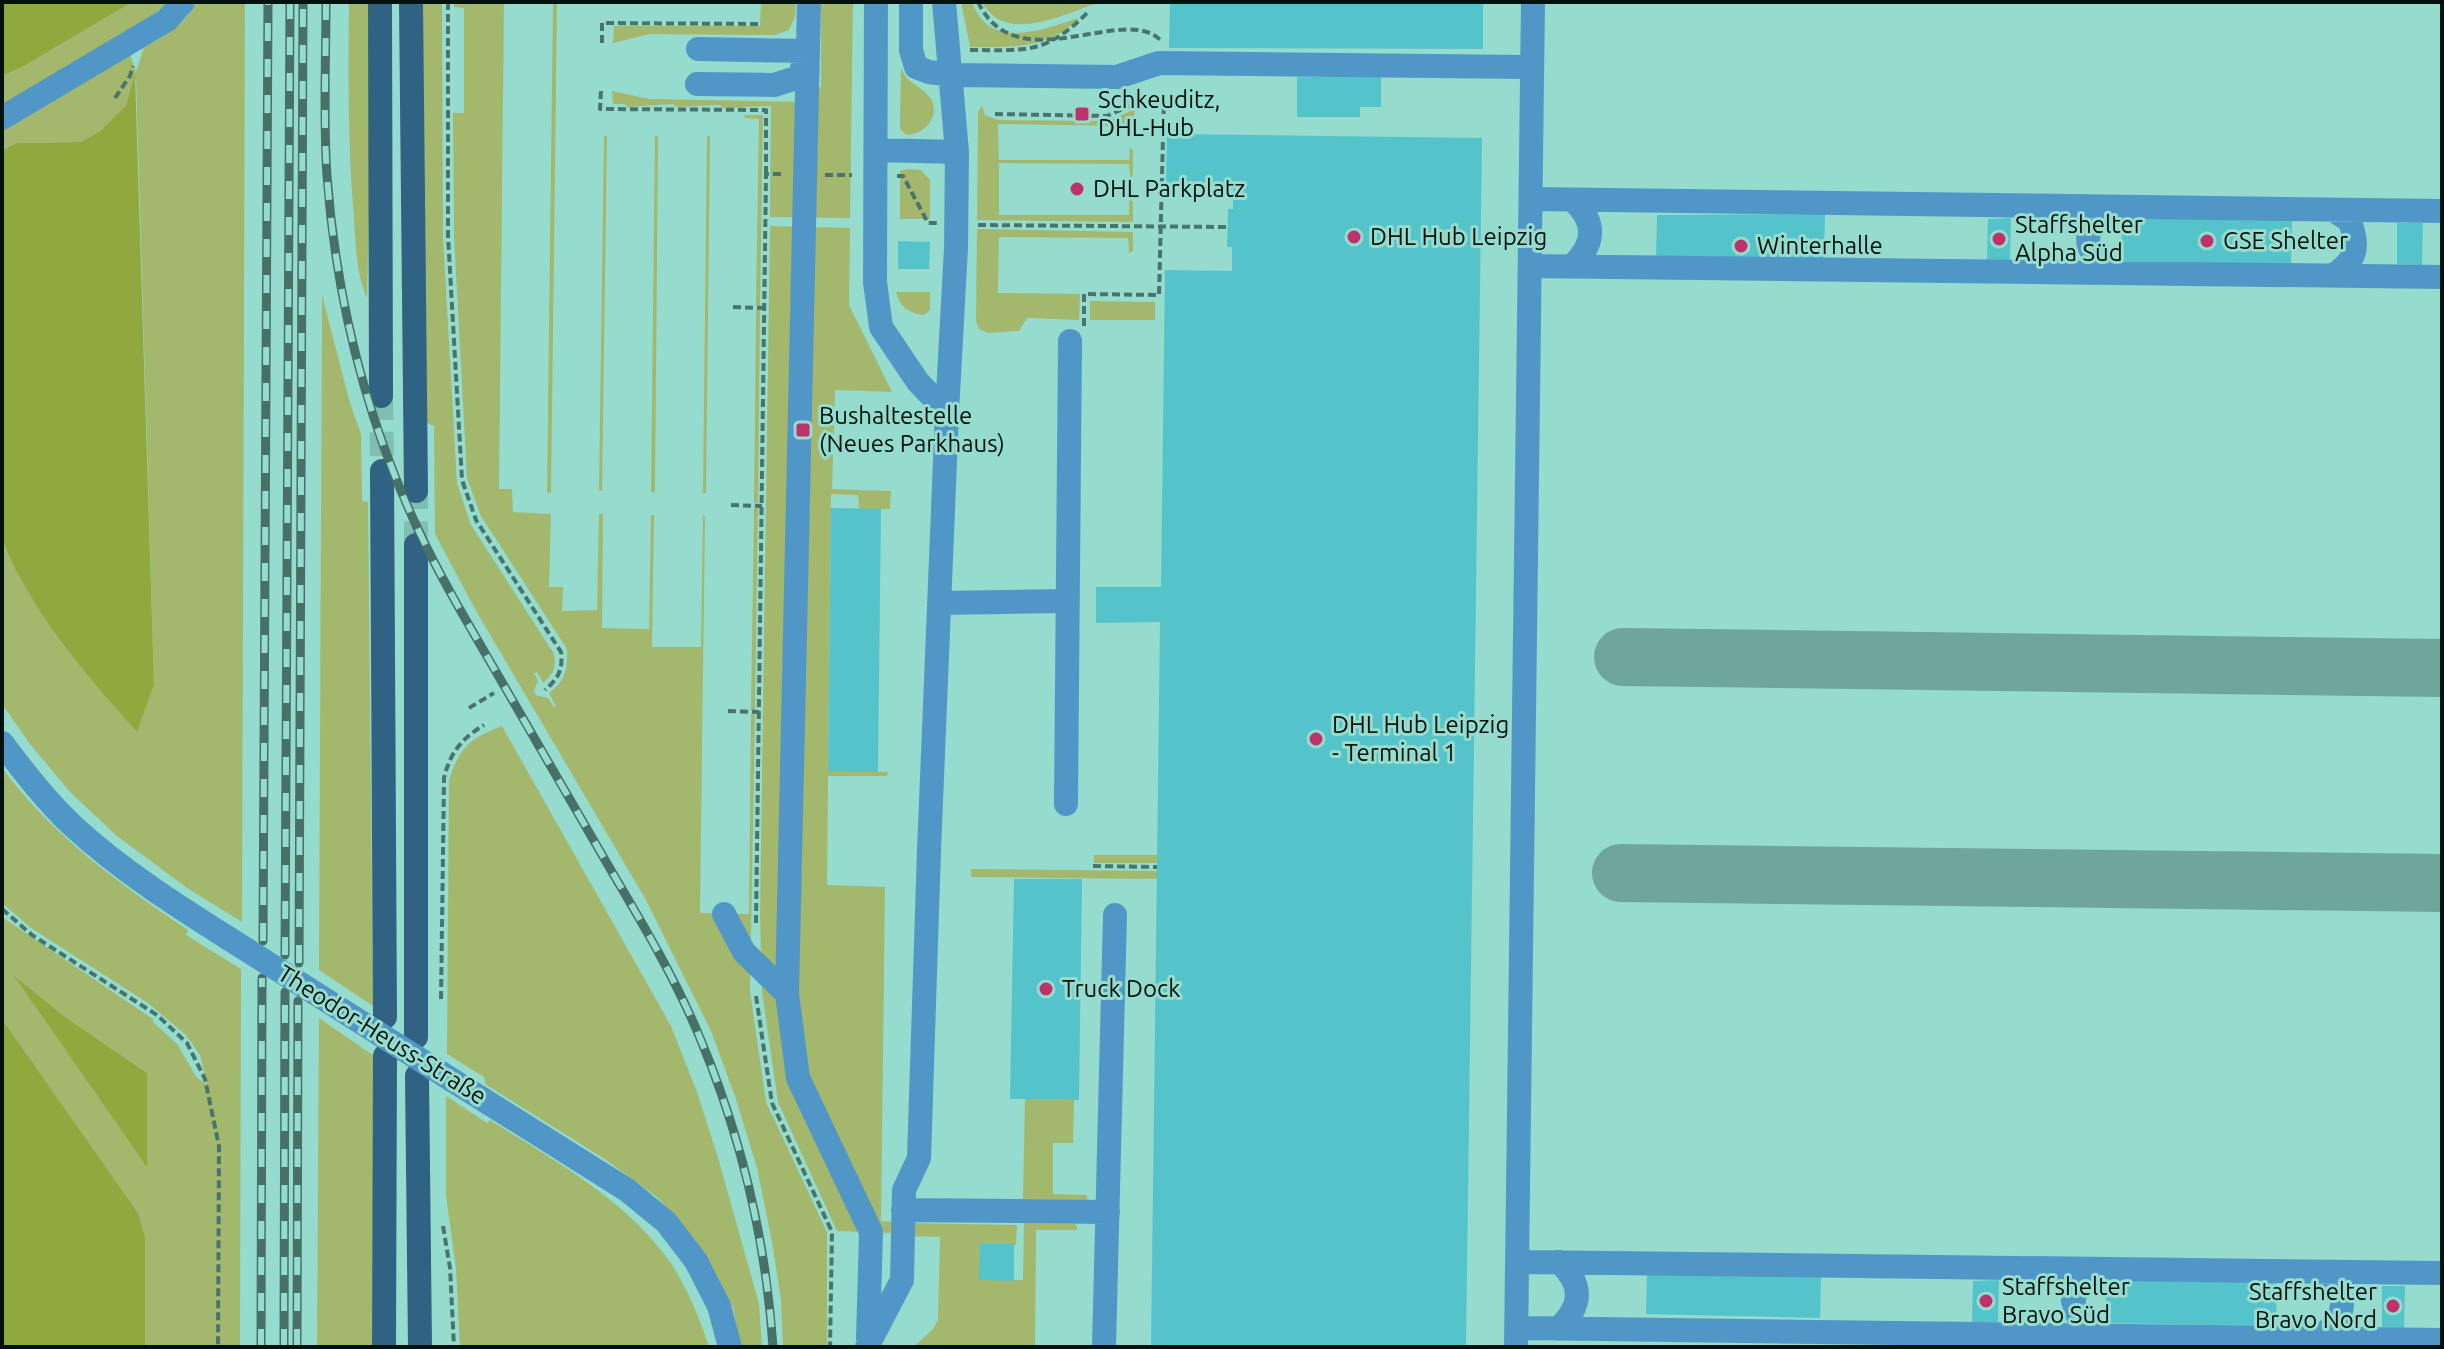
<svg xmlns="http://www.w3.org/2000/svg" width="2444" height="1349" viewBox="0 0 2444 1349" font-family="Ubuntu,sans-serif">
<style>
.green{fill:#a3b76d;fill-rule:evenodd}
.forest{fill:#90a83e}
.lines{fill:none;stroke-linecap:round;stroke-linejoin:round}
.taxiway{stroke:#6ea69b;stroke-width:58}
.building{fill:#55c3ca}
.major-tunnel{stroke:#7fbeb1;stroke-width:24;stroke-dasharray:24 12;stroke-linecap:butt}
.path{stroke:#49746c;stroke-width:4;stroke-dasharray:8 4;stroke-linecap:butt}
.minor{stroke:#5097c7;stroke-width:24}
.major{stroke:#306284;stroke-width:24}
.rail-casing{stroke:#467068;stroke-width:9}
.rail{stroke:#95dcce;stroke-width:6;stroke-dasharray:18;stroke-linecap:butt}
.minor-bridge{stroke:#5097c7;stroke-width:24}
.poi-dot{fill:#bd326a;stroke:#95dcce;stroke-width:3}
.labels{text-anchor:middle;stroke-width:6;stroke-linejoin:round;paint-order:stroke}
.poi-label{font-size:24px;fill:#00110e;stroke:#95dcce;text-anchor:start}
.street-label{font-size:24px;fill:#00110e;stroke:#95dcce}
</style>
<rect width="100%" height="100%" fill="#95dcce"/>
<path class="green" d="M132 2H173L2 110V76L24 66Z
M196 2H245L242 922 187 888 117 836 70 792 30 744 2 704V539C30 611 86 674 137 732L154 685 136 78 127 106 100 131 81 142 17 143 2 150V125L130 55 136 72 144 47C163 38 188 22 196 2Z
M349 2H370V156L367 298C356 273 356 247 354 219 348 147 348 74 349 2Z
M420 2H442L443 237 457 483 471 525 554 654C556 668 554 673 543 683L537 672 534 673 538 681 534 691 536 695 548 698 554 707H556L549 693C565 682 568 668 567 649L481 516 467 478 454 236 453 113H464V8L454 7V2H504L499 489H512L513 512 551 514 549 587H563L562 611 597 610 599 514H603L602 628 649 629 651 515H654L652 647H701L703 515 705 516 700 913 749 914 751 714H755L750 991 766 1102 827 1232V1347H783L781 1300 772 1242 757 1168 735 1096 711 1031 646 900 475 609 435 534 434 426 427 423Z
M553 2H557L551 493H547Z
M761 2H796L795 17 789 30 775 35 649 34 613 43 614 26H760Z
M821 2H853L850 218 770 217 771 106 723 108 720 105 676 107 673 104 627 107 625 104H613L612 91 649 99 805 102 816 96 821 86Z
M961 2H972C990 52 1043 29 1079 18 1048 50 1011 47 970 47Z
M982 2H1101C1065 13 1006 46 982 2Z
M901 68C907 83 919 85 928 95 943 111 927 135 906 135L900 129Z
M982 106 985 115 998 120 1108 121 1135 109 1134 120H1130L1129 126 998 124 999 160H1129L1130 147 1133 151V175L1130 178 1129 164 999 163V215H1129V198L1133 202V222L977 220 978 112Z
M744 115H763L760 306H756L759 119 745 118Z
M604 136H607L602 491H599Z
M655 136H658L655 492H651Z
M707 136H710L706 493H703Z
M908 169 921 170 930 180V219H900V171Z
M770 226 850 228 849 305 892 392 835 390 832 489 891 491 890 509H859L858 495 831 494 828 770 888 772 887 776H828L827 885 885 887 881 1221 893 1222V1233L837 1231 778 1102 762 992 760 915Z
M977 229 1133 232V251L1129 253 1128 238 999 237 998 293 1080 294 1079 320 1027 318 1019 331 988 333 979 329 976 321Z
M896 292H930V310L924 315C908 313 900 307 896 292Z
M322 295 350 403 361 434 362 501 368 502 373 1006 319 970Z
M1090 301 1155 302V320H1090Z
M756 310H760L758 503H754Z
M754 508H758L755 710H751Z
M502 726 671 1026 697 1092 719 1161 759 1304 762 1347H741L733 1308 711 1264 692 1236 658 1198 606 1160 485 1084 484 1077 447 1054 449 780C460 747 470 738 502 726Z
M2 768C54 837 117 882 188 930L186 935 241 969 240 1347H145V1237L138 1213 2 1019V917L153 1019V1022L177 1044 197 1078 207 1084 200 1055 186 1035 148 1003 31 928 2 903ZM16 979 65 1017 147 1073V1166Z
M1094 855H1157V863H1094Z
M971 869 1157 871V879L971 877Z
M319 1018 374 1056 372 1347H317Z
M446 1096 487 1123 490 1120C551 1159 619 1195 664 1254 685 1281 698 1314 709 1347H460L456 1269 446 1195Z
M1025 1099 1074 1100 1073 1143H1053V1194L1087 1195V1200L1023 1199Z
M909 1223 1017 1225 1016 1245 980 1244V1280H1023L1024 1223 1075 1224 1077 1226V1230H1036L1035 1347H914L933 1329 938 1320 940 1237 909 1236Z"/>
<path class="forest" d="M2 2H132L24 66 2 76Z
M135 74 154 685 137 732C86 675 30 611 2 539V150L17 143 81 142 100 131 126 106Z
M14 976 65 1017 147 1073V1167Z
M2 1019 138 1213 145 1237V1347H2Z"/>
<g class="lines">
<path class="taxiway" d="M1623 657 2442 668
M1621 873 2442 883"/>
</g>
<path class="building" d="M1170 2H1483V49L1169 48Z
M1297 77H1381V107H1360V117H1297Z
M1167 134 1482 138 1466 1347H1151L1160 622 1096 623V587H1161L1165 270 1232 271V247H1227L1228 209H1233V185L1166 184Z
M1825 214 1824 259 1656 256 1657 215Z
M2122 217 2292 220 2291 265 2121 262Z
M2011 218 2010 260H1987L1988 219Z
M2397 223H2423L2422 265 2397 264Z
M898 241 930 242 929 269H898Z
M831 508 881 509 878 772 828 771Z
M1014 879H1082L1079 1100 1010 1099Z
M980 1244H1014V1281L979 1280Z
M1647 1274 1821 1277 1820 1318 1646 1314Z
M1999 1280 1998 1322H1972L1973 1281Z
M2106 1280 2277 1281 2276 1326 2105 1323Z
M2382 1286H2405L2404 1328 2382 1327Z"/>
<g class="lines">
<path class="major-tunnel" d="M381 396 382 471
M416 545V491"/>
<path class="path" d="M448 2V236L462 480 476 520 561 652C563 669 559 678 545 690
M978 2C1017 84 1127 0 1162 42
M602 43V23L760 24
M970 50C1026 50 1045 55 1087 13
M601 91 600 109 766 110V174
M115 98 130 76 133 66
M995 114 1107 116 1134 104
M825 175H852
M897 176H903L928 223H937
M978 225 1228 227
M733 307 764 308
M1084 326V294L1159 295 1164 97
M731 505 762 506
M469 708 494 693
M728 711 759 712
M1093 866 1157 867
M2 909 32 935 157 1015 187 1043 205 1079 219 1146 218 1347
M756 923 766 174H784
M756 996 772 1103 832 1232 830 1347
M441 999 444 778C450 753 461 739 484 725
M443 1226 450 1268 454 1347"/>
<path class="minor" d="M809 2 787 994 798 1078 871 1232 868 1338
M911 2V50L916 67 929 72 952 75 1117 77 1159 63 1532 67
M944 2 957 152 956 248 947 412
M698 49 808 51
M697 84 774 85 799 77 806 57
M2 118 167 20 183 2
M876 150 957 152
M1531 199 2442 211
M2333 210 2350 221C2359 250 2357 258 2333 276
M1530 266 2442 277
M1572 266C1595 244 1597 223 1573 200
M2112 273C2080 249 2080 229 2113 207
M939 603 1066 601
M2 743C24 772 47 802 74 827 121 870 174 904 228 938
M1066 804 1070 341
M724 914 744 952 787 994
M452 1080 627 1190 666 1222 696 1261 719 1306 730 1347
M903 1210 1108 1212
M1518 1262 2442 1273
M1517 1328 2442 1340
M1558 1329C1582 1306 1584 1285 1559 1262
M2097 1335 2080 1322 2073 1301 2080 1281 2098 1269
M2319 1338C2348 1315 2351 1295 2320 1272
M867 1347 902 1280 904 1190 919 1158 929 851 947 412 918 382 881 327 875 282 876 2
M1104 1347 1115 915
M1516 1347 1533 2"/>
<path class="major" d="M380 2 381 396
M411 2 416 491
M382 471 385 1017
M416 545V1037
M417 1076 420 1347
M384 1347 385 1056"/>
<defs>
<path id="rail" d="M326 2C326 60 323 118 327 176 336 297 365 415 416 525 443 584 478 640 510 696 544 755 578 813 612 872 644 926 676 980 700 1038 741 1136 766 1241 773 1347
M263 941 268 2
M285 955 290 2
M299 963 303 2
M261 1347 262 978
M284 1347 285 992
M297 1347 298 1001"/>
</defs>
<use href="#rail" class="rail-casing"/>
<use href="#rail" class="rail"/>
<path class="minor-bridge" d="M228 938 452 1080"/>
</g>
<g class="poi-dot">
<rect x="1074" y="106" width="16" height="16" rx="4"/>
<circle cx="1077" cy="189" r="8"/>
<circle cx="1354" cy="237" r="8"/>
<circle cx="1999" cy="239" r="8"/>
<circle cx="2207" cy="241" r="8"/>
<circle cx="1741" cy="246" r="8"/>
<rect x="795" y="422" width="16" height="16" rx="4"/>
<circle cx="1316" cy="739" r="8"/>
<circle cx="1046" cy="989" r="8"/>
<circle cx="1986" cy="1301" r="8"/>
<circle cx="2393" cy="1306" r="8"/>
</g>
<g class="labels">
<g class="poi-label">
<text x="1098" y="108">Schkeuditz,<tspan x="1098" dy="28">DHL-Hub</tspan></text>
<text x="1093" y="197">DHL Parkplatz</text>
<text x="2015" y="233">Staffshelter<tspan x="2015" dy="28">Alpha Süd</tspan></text>
<text x="1370" y="245">DHL Hub Leipzig</text>
<text x="2223" y="249">GSE Shelter</text>
<text x="1757" y="254">Winterhalle</text>
<text x="819" y="424">Bushaltestelle<tspan x="819" dy="28">(Neues Parkhaus)</tspan></text>
<text x="1332" y="733">DHL Hub Leipzig<tspan x="1332" dy="28">- Terminal 1</tspan></text>
<text x="1062" y="997">Truck Dock</text>
<text x="2002" y="1295">Staffshelter<tspan x="2002" dy="28">Bravo Süd</tspan></text>
<text x="2377" y="1300" text-anchor="end">Staffshelter<tspan x="2377" dy="28">Bravo Nord</tspan></text>
</g>
<g class="street-label">
<text transform="translate(382 1035) rotate(32)" y="8">Theodor-Heuss-Straße</text>
</g>
</g>
<rect width="2444" height="1349" fill="none" stroke="#00110e" stroke-width="8"/>
</svg>
